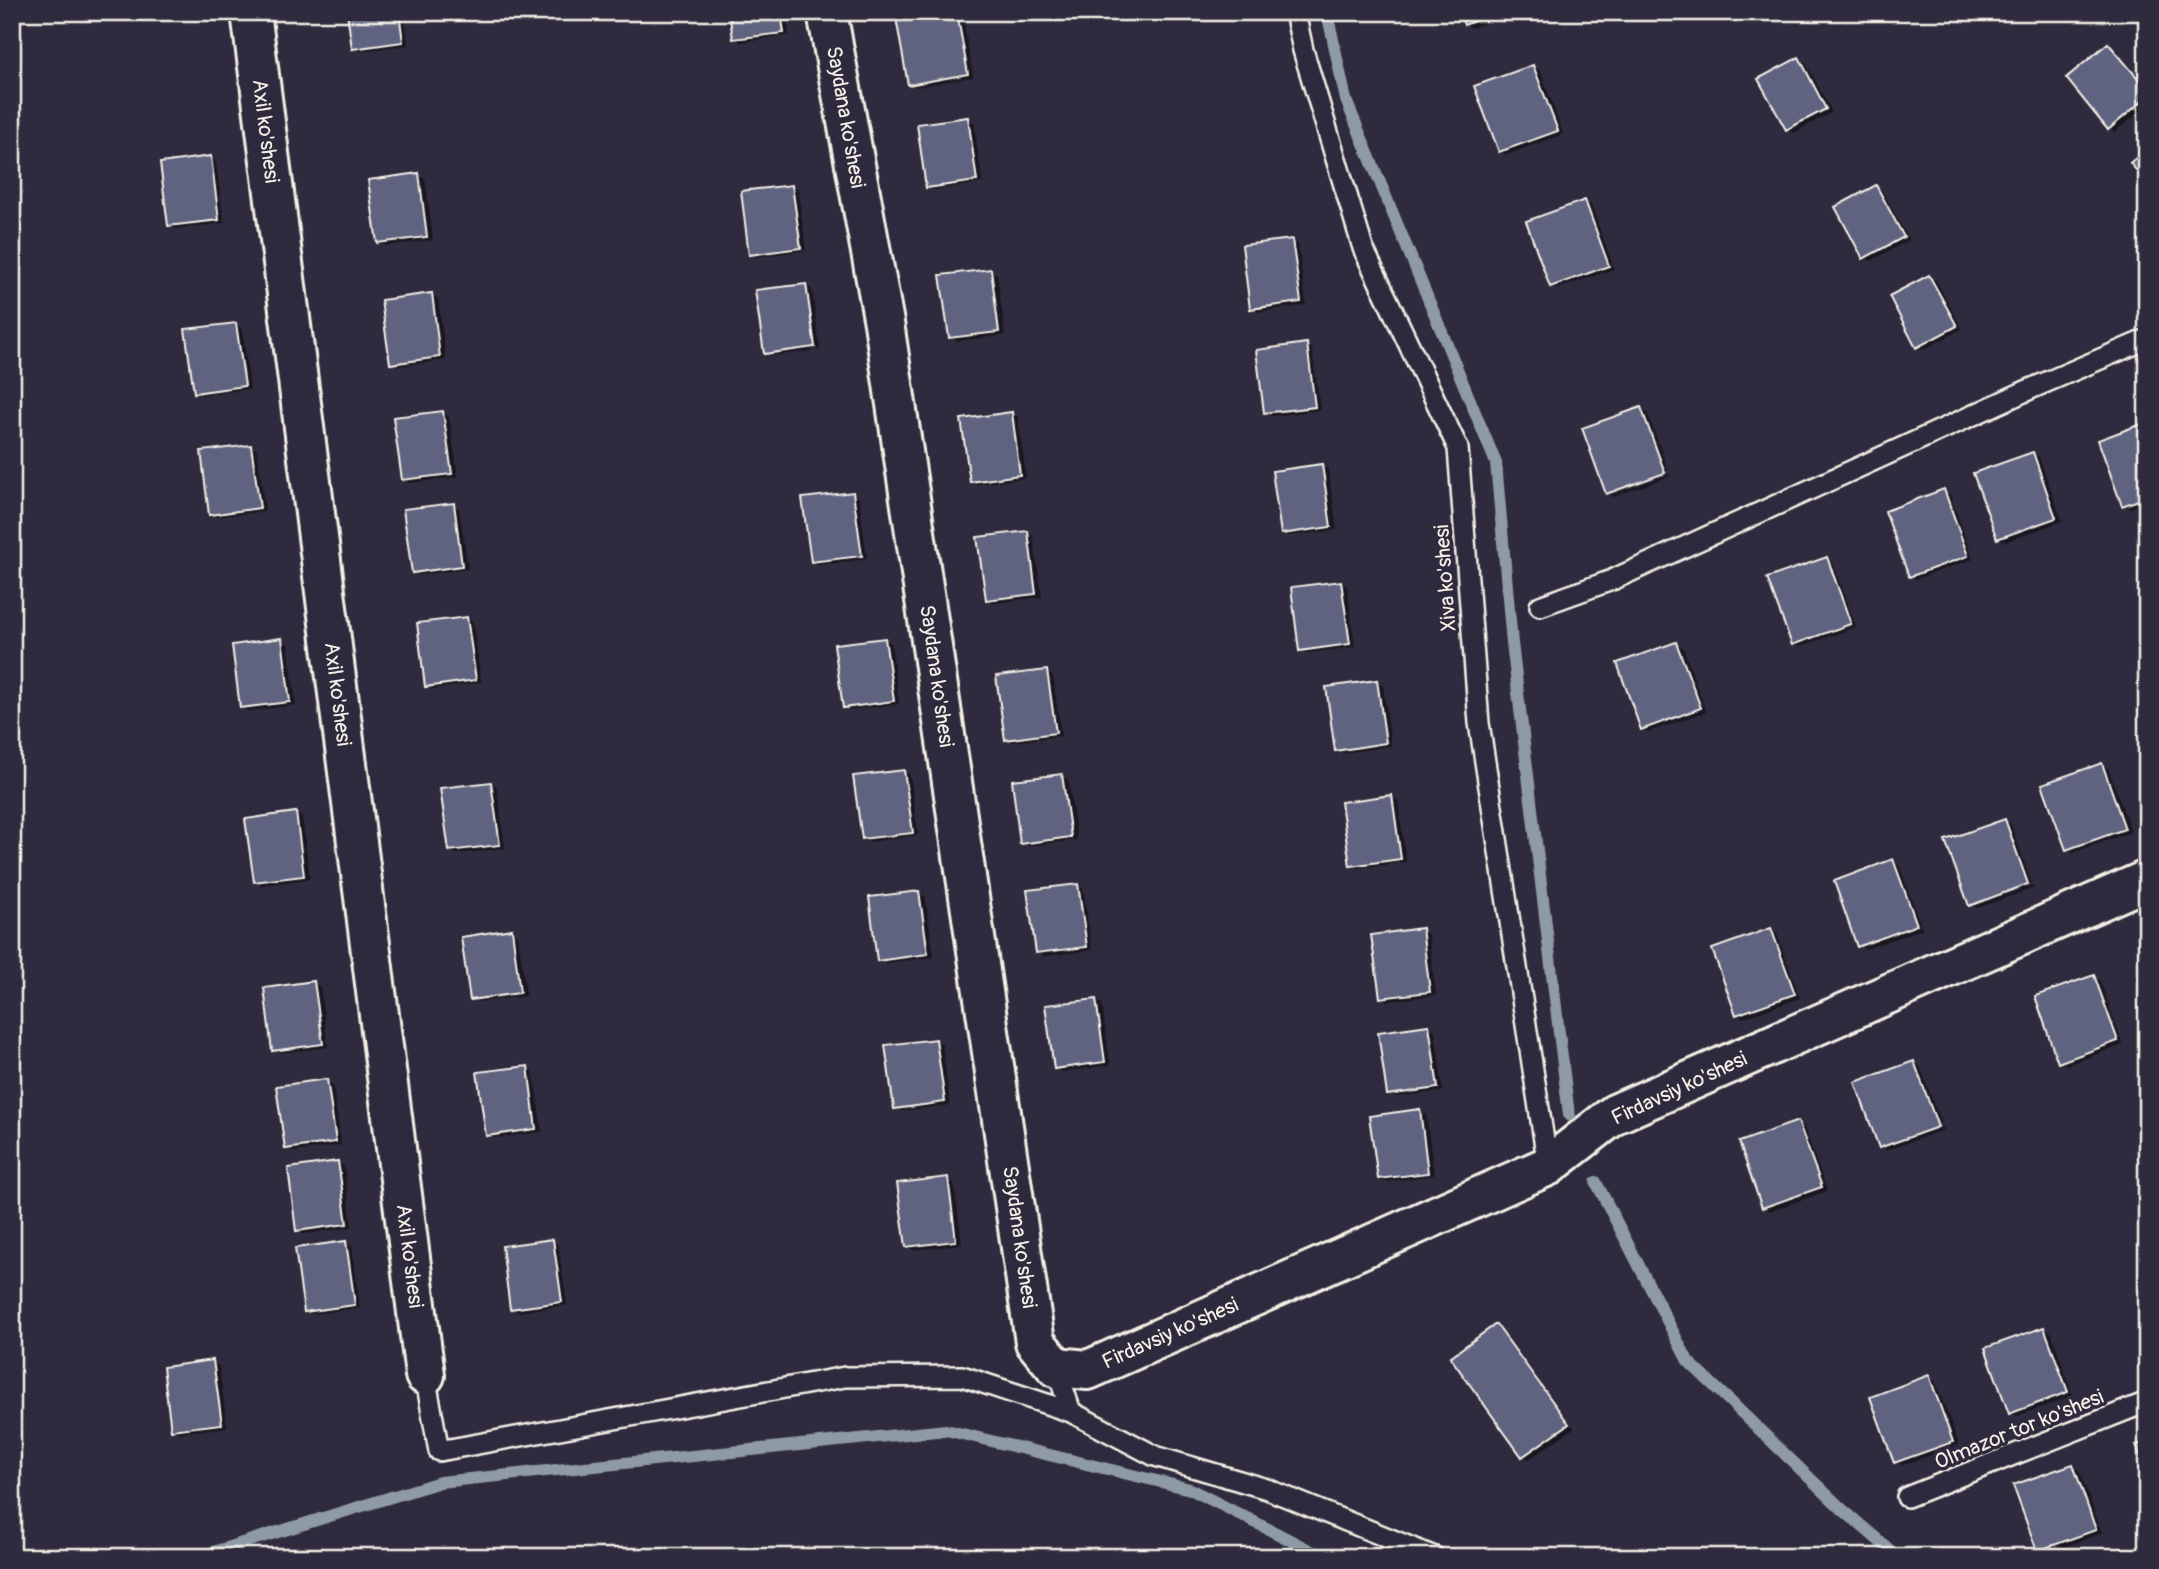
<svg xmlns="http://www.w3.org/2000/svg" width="2159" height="1569" viewBox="0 0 2159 1569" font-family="Pangolin,sans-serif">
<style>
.shadow{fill:#0007}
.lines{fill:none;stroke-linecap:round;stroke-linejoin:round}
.stream{stroke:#8f9ba4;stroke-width:12}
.building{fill:#606380;stroke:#f4f1e8;stroke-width:2}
.lane-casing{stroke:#f4f1e8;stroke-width:24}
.street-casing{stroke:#f4f1e8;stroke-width:44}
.lane{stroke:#2f2a3d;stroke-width:19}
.street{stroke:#2f2a3d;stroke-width:38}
.labels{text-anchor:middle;stroke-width:7;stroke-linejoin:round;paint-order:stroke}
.street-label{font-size:21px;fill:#f4f1e8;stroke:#2f2a3d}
</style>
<rect width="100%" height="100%" fill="#2f2a3d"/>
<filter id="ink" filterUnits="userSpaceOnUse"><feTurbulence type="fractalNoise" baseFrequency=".0143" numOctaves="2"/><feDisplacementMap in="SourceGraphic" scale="14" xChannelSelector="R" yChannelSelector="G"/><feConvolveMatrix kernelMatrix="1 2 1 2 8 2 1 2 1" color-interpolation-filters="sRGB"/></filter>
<g filter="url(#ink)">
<path class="shadow" d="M349 12H404L408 45 360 51 354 48Z
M731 12H786L789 35 741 42 735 38Z
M897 12H962L973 77 915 87 909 84Z
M1461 12H1514L1472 28 1466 24Z
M2108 45 2147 87V106L2115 132 2109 128Z
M1799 59 1805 62 1832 112 1794 133 1787 129Z
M1533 67 1540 70 1563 134 1506 155 1500 151Z
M967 119 974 123 982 183 933 190 927 186Z
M210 158 216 162 224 223 176 229 170 225Z
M419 175 425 179 433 240 385 246 378 242Z
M792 186 798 190 806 250 757 257 751 253Z
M1876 187 1882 191 1909 240 1871 261 1865 257Z
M1585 202 1591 205 1614 269 1557 289 1551 286Z
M1292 241 1298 244 1306 305 1258 312 1252 308Z
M990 270 997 274 1005 335 957 341 951 337Z
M1929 277 1936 280 1962 329 1923 350 1917 347Z
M805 285 812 289 820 350 817 351 808 287H804L813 351 771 356 765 353Z
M432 295 438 299 446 360 398 366 391 363Z
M236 325 242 328 250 389 202 395 196 391Z
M1306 345 1312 349 1320 410 1272 416 1266 412Z
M1641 409 1647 412 1668 470 1609 491V494L1607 493Z
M443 413 449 416 458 477 409 483 403 479Z
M1011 414 1018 417 1026 478 977 484 971 481Z
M2147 424V502L2130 508 2124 505Z
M251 446 257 450 265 511 217 517 211 514Z
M2033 454 2039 457 2062 521 2005 542 1999 538Z
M1322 466 1328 469 1337 530 1289 536 1282 532Z
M1669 474 1670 476 1613 497 1610 495Z
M1944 491 1950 495 1973 559 1916 579 1910 576Z
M853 494 859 498 867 559 819 565 812 561Z
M453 505 459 508 468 569 420 575 413 571Z
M1027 533 1033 536 1042 597 994 603 987 599Z
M1827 559 1833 563 1856 627 1799 647 1793 643Z
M1341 583 1347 586 1355 647 1307 653 1301 650Z
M467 618 473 622 481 682 433 689 426 686Z
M885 639 891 643 899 704 850 710 844 706Z
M282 640 288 644 296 705 248 711 241 707Z
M1676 644 1683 648 1706 712 1648 732 1642 729Z
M1047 672 1053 676 1061 736 1013 742 1007 739Z
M1377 682 1383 686 1391 746 1343 753 1337 750Z
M2102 765 2108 768 2131 832 2074 852 2068 849Z
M903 771 910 775 918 835 870 842 864 838Z
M1062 776 1068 779 1077 840 1028 846 1022 843Z
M491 783 497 787 505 848 456 854 450 850Z
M1392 797 1398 801 1406 862 1358 868 1352 865Z
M295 814 302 817 310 879 261 885 255 881Z
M2004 821 2011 824 2031 882 1973 903V906L1971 905Z
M1893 861 1899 865 1922 929 1865 949 1859 946Z
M2032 885 2034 888 1977 908 1973 906Z
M1077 886 1083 889 1092 950 1044 956 1037 952Z
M919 893 925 896 934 957 885 963 879 959Z
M1421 930 1428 934 1436 995 1387 1001 1381 997Z
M1771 930 1777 934 1800 998 1743 1018 1737 1014Z
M511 931 518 935 526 996 477 1002 471 999Z
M2094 977 2100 981 2123 1045 2066 1065 2060 1062Z
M314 983 320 987 328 1047 280 1053 274 1050Z
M1096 1001 1102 1004 1110 1065 1062 1072 1056 1068Z
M1429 1027 1435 1030 1443 1091 1395 1097 1389 1094Z
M936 1040 942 1044 950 1105 902 1111 896 1108Z
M1914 1063 1920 1066 1941 1124 1883 1145V1148L1880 1147Z
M527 1068 533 1071 542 1132 494 1138 487 1135Z
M327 1081 333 1085 341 1145 293 1152 286 1148Z
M1419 1111 1426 1115 1434 1175 1386 1182 1380 1178Z
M1797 1123 1804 1127 1827 1191 1770 1211 1764 1207Z
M1942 1127 1943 1130 1887 1150 1883 1148Z
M338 1163 344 1166 352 1227 304 1234 297 1230Z
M948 1179 954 1183 962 1244 914 1250 907 1246Z
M552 1241 558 1245 567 1305 518 1312 512 1308Z
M346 1243 352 1247 360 1308 312 1314 306 1310Z
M1496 1326 1502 1330 1574 1428 1529 1459 1523 1456Z
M2044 1328 2051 1332 2073 1396 2017 1416 2011 1413Z
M213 1362 219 1366 227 1427 179 1433 173 1429Z
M1929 1377 1935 1381 1959 1445 1902 1465 1896 1462Z
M2073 1466 2079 1470 2102 1533 2045 1554 2039 1550Z"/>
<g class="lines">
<path class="stream" d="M1327 12 1346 100 1496 463 1512 643 1569 1115
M1596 1182 1688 1361 1842 1509 1898 1557
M197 1557 440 1482 946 1430 1190 1489 1323 1557"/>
</g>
<path class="building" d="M347 12H399L403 42 352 49Z
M729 12H781L784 33 733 39Z
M895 12H957L968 74 908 85Z
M1459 12H1500L1464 25Z
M2108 43 2147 89V97L2108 130 2066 78Z
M1799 57 1826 109 1786 130 1758 79Z
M1533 65 1558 131 1499 152 1474 86Z
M968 117 977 181 926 188 917 124Z
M2147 149V183L2130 163Z
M211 156 219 220 168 226 160 163Z
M419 173 427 237 377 243 368 180Z
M792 185 801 248 749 255 741 191Z
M1876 185 1904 237 1863 259 1835 207Z
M1585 200 1609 266 1550 287 1526 221Z
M1292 239 1301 302 1250 309 1242 245Z
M991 269 999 332 949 338 940 275Z
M1929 275 1957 326 1916 348 1889 296Z
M806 284 815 347 764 354 755 290Z
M432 293 440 357 390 364 381 300Z
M236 323 245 386 194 393 185 329Z
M1307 343 1315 407 1264 413 1256 350Z
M1641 407 1665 473 1606 494 1582 428Z
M443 411 452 474 402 480 393 417Z
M1012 412 1020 475 970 482 961 419Z
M2147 422V497L2122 506 2098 440Z
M251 445 260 508 209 515 201 451Z
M2033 452 2056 518 1997 539 1973 473Z
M1322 464 1331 527 1281 534 1272 471Z
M1944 489 1968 556 1909 577 1885 511Z
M853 492 862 556 811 562 802 498Z
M454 503 462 566 412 573 403 509Z
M1028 531 1036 594 986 600 977 537Z
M1827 557 1851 624 1792 645 1767 578Z
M1341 581 1350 644 1299 651 1291 587Z
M467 617 476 680 425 687 417 623Z
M282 638 290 702 240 708 232 645Z
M885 638 894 701 843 708 834 644Z
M1676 642 1701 708 1641 730 1617 663Z
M1047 670 1056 733 1005 740 996 676Z
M1377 680 1386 743 1335 751 1326 687Z
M2102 763 2125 829 2066 850 2042 784Z
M904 770 913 833 862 839 853 776Z
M1062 774 1071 837 1020 844 1012 780Z
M491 782 500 845 449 851 440 788Z
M1392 795 1401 859 1350 866 1341 802Z
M296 812 304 876 254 882 245 819Z
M2005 819 2028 884 1969 906 1945 840Z
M1893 859 1917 925 1857 947 1834 881Z
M1078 884 1087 947 1036 953 1027 890Z
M919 891 928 954 877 961 869 897Z
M1422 928 1430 992 1380 998 1371 935Z
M1771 928 1795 994 1736 1015 1712 949Z
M512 929 520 993 470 1000 461 937Z
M2094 975 2118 1041 2058 1063 2035 996Z
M314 981 323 1044 272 1051 264 988Z
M1096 999 1105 1062 1054 1069 1045 1005Z
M1429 1025 1438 1088 1387 1095 1378 1032Z
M936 1039 945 1102 894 1109 885 1045Z
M1914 1061 1938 1127 1879 1148 1855 1082Z
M528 1066 536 1129 486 1136 477 1072Z
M327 1079 336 1142 285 1149 276 1086Z
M1420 1109 1428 1173 1378 1179 1369 1116Z
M1798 1121 1822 1187 1762 1208 1739 1142Z
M338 1161 347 1224 296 1231 288 1168Z
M948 1177 956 1241 906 1247 897 1183Z
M553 1239 562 1302 510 1309 502 1246Z
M346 1241 355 1305 304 1312 295 1248Z
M1496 1324 1569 1424 1522 1457 1450 1357Z
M2044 1327 2068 1392 2009 1414 1985 1348Z
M213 1360 222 1424 171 1430 163 1367Z
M1929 1375 1953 1442 1894 1463 1870 1397Z
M2147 1442V1475L2136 1445Z
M2073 1464 2096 1530 2037 1551 2013 1485Z"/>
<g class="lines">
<defs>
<path id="lane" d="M1295 12 1303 50 1363 248 1458 448 1479 723 1548 1166
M1540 606 1612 580 2028 390 2147 339
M1056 1367 1071 1412 1155 1456 1267 1489 1435 1557
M425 1375 439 1451 845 1377 962 1376 1071 1412
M1907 1497 2147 1402"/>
<path id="street" d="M251 12 425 1375
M827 12 884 323 1035 1342 1056 1367 1088 1370 1548 1166 1615 1114 2147 880"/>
</defs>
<use href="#lane" class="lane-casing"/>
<use href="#street" class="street-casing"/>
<use href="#lane" class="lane"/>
<use href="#street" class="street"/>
</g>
</g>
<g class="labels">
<g class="street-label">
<text transform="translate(846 117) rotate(80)" y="7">Saydana ko'shesi</text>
<text transform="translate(266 131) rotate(83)" y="7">Axil ko'shesi</text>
<text transform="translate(1445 578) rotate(-94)" y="7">Xiva ko'shesi</text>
<text transform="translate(937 676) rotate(82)" y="7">Saydana ko'shesi</text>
<text transform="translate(338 694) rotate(83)" y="7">Axil ko'shesi</text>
<text transform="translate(1679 1088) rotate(-25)" y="7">Firdavsiy ko'shesi</text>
<text transform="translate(1020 1237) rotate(82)" y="7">Saydana ko'shesi</text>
<text transform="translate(410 1256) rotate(83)" y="7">Axil ko'shesi</text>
<text transform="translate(1170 1333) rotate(-24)" y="7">Firdavsiy ko'shesi</text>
<text transform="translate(2019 1429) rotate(-22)" y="7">Olmazor tor ko'shesi</text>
</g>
</g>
<rect width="2159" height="1569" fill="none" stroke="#2f2a3d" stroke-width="42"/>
<rect x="21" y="21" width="2117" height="1527" fill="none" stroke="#f4f1e8" stroke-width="2.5" filter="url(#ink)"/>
</svg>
